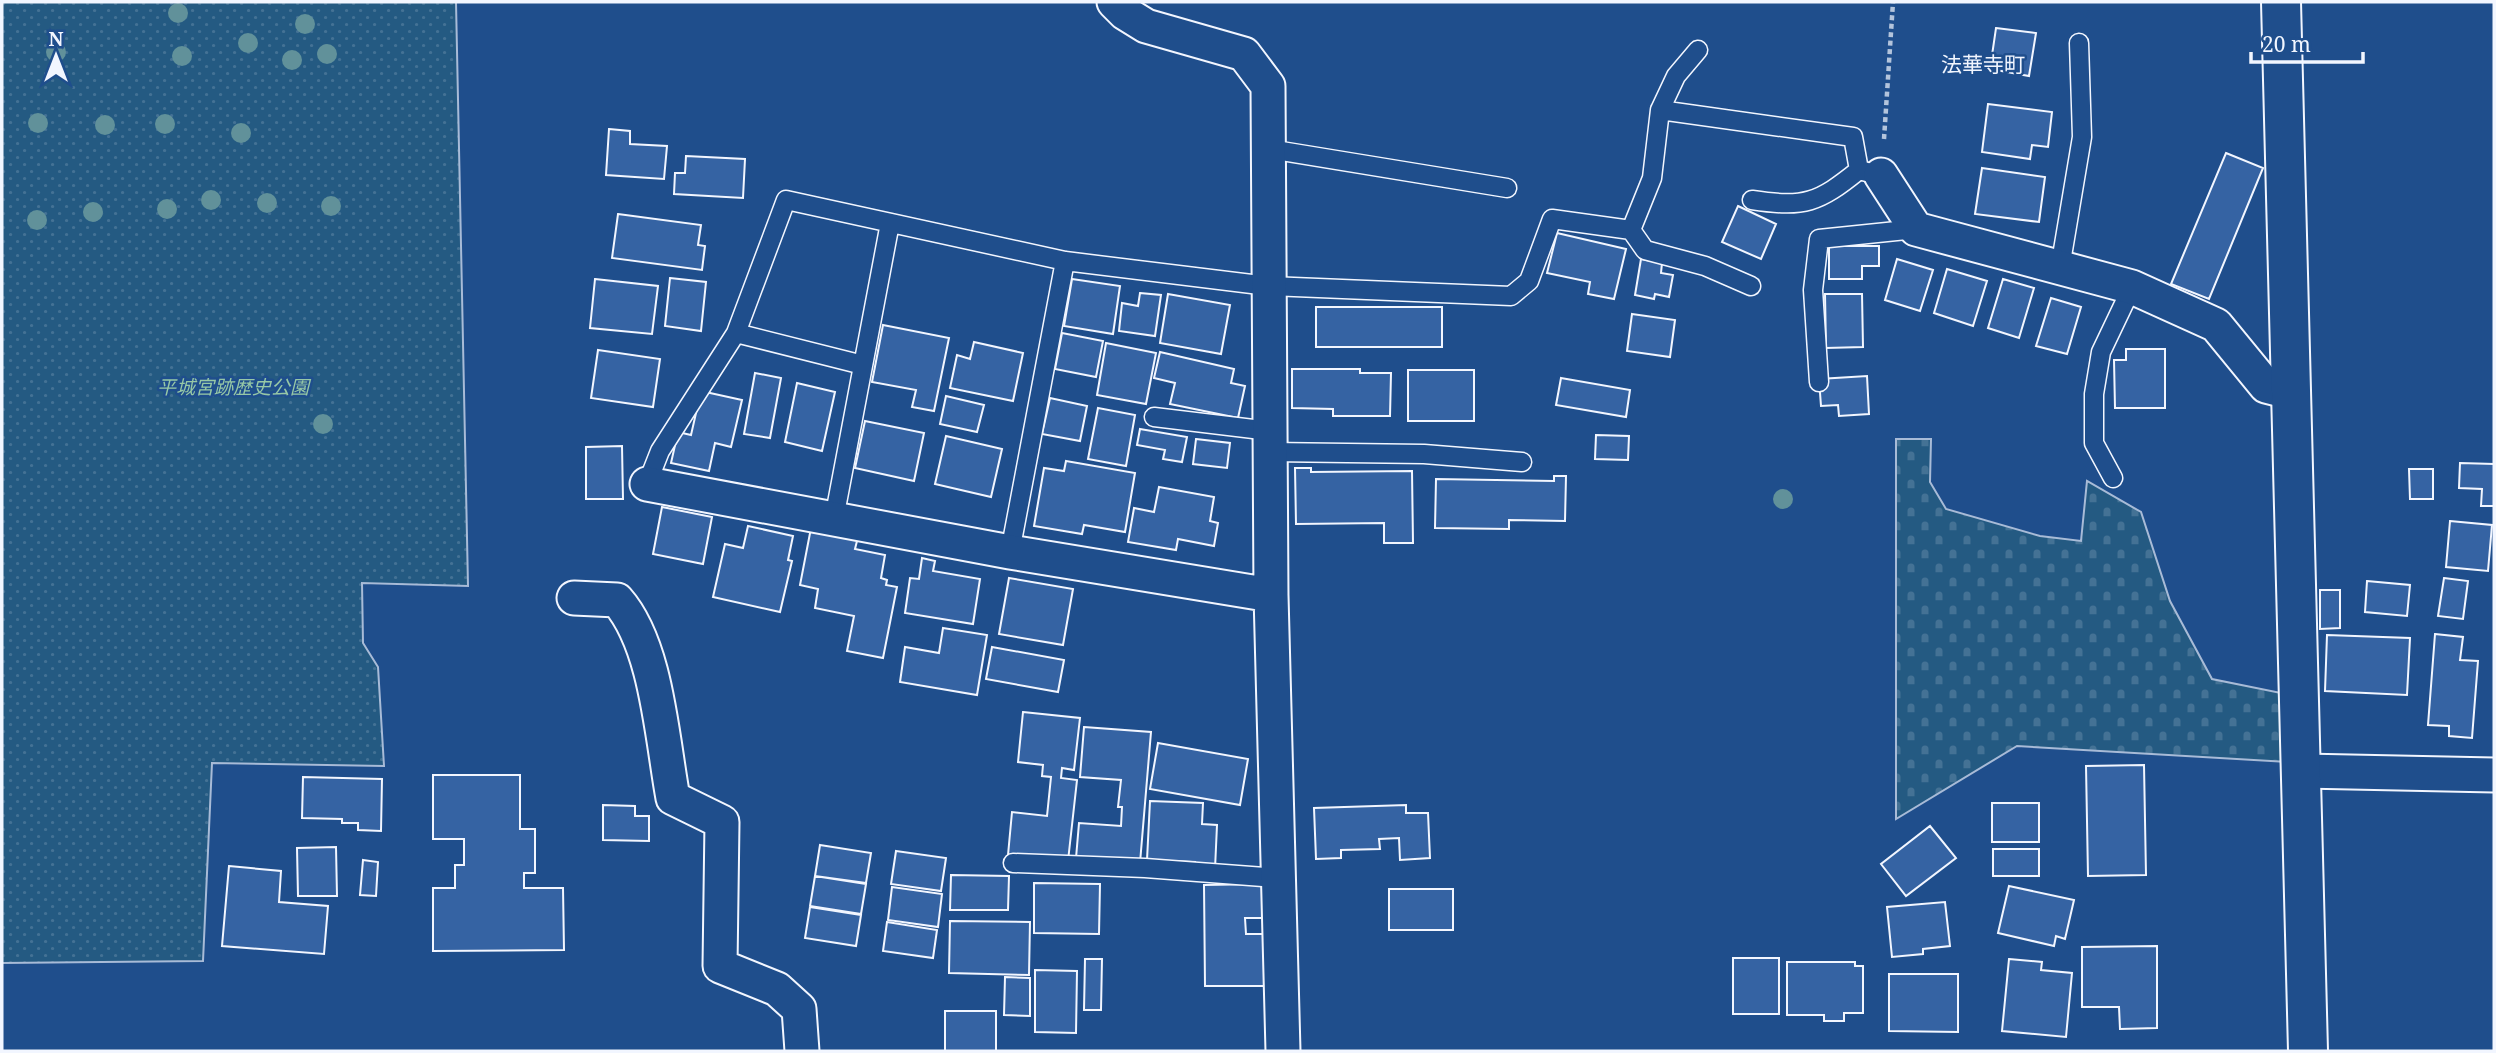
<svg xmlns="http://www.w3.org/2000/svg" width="2496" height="1053" viewBox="0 0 2496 1053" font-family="'Noto Serif','Noto Sans JP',serif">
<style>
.cemetery{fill:url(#cemetery-stones);stroke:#a8bbd7;stroke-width:2}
.park{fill:url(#park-dots);stroke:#a8bbd7;stroke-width:2}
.building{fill:#3563a3;stroke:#f2f6ff;stroke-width:2}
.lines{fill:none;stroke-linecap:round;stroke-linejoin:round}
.service-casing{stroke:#f2f6ff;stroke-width:21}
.minor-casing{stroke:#f2f6ff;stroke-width:37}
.tertiary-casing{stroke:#f2f6ff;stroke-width:42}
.path{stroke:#b3c4dc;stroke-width:4.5;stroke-dasharray:5 3.5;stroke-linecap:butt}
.service{stroke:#1f4e8c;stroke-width:18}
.minor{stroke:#1f4e8c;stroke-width:33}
.tertiary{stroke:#1f4e8c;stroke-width:38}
.tree{fill:#61919a}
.labels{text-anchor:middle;stroke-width:5;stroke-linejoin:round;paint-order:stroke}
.park-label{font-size:19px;font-style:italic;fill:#97c8a6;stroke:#1f4e8c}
.neighbourhood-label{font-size:21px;fill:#f2f6ff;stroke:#1f4e8c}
</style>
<defs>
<pattern id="cemetery-stones" width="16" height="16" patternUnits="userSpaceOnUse" patternTransform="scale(1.75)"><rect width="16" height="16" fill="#245a82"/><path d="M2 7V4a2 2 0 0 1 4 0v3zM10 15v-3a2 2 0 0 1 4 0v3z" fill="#447295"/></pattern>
<pattern id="park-dots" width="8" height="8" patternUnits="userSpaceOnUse" patternTransform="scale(1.75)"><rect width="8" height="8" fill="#245a82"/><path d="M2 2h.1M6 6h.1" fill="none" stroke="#447295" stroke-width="1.8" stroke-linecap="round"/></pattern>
</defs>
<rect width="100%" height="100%" fill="#1f4e8c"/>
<path class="cemetery" d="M1896 439H1931L1930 482 1946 509 2040 536 2081 541 2087 481 2141 512 2170 601 2212 679 2286 694 2290 762 2017 746 1896 819Z"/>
<path class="park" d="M2 2H456L468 586 362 583 363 643 378 667 384 766 212 763 203 961 2 963Z"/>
<path class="building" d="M1996 28 2036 33 2029 76 1990 69Z
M1988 104 2052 112 2048 147 2032 145 2030 159 1982 152Z
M609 129 630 131V144L667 146 664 179 606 175Z
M2226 153 2263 168 2209 299 2171 284Z
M686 156 745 159 743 198 674 194 675 173H685Z
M1982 168 2045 177 2039 222 1975 214Z
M1738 206 1776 224 1761 259 1722 242Z
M618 214 701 225 698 245 705 246 702 270 612 258Z
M1557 233 1626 249 1614 299 1588 294 1590 282 1547 273Z
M1829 246H1879V266H1862V279H1829Z
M1641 259 1662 263 1661 273 1673 275 1669 297 1655 294 1654 299 1635 295Z
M1897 259 1933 270 1920 311 1885 300Z
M1947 269 1987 281 1973 326 1934 313Z
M670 278 706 282 701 331 665 326Z
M595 279 658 286 652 334 590 328Z
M1072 279 1120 286 1113 334 1064 326Z
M2003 279 2034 288 2019 338 1988 328Z
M1140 293 1161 295 1155 336 1119 331 1122 303 1138 306Z
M1168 294 1230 305 1221 354 1160 343Z
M1825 294H1862L1863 347 1826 348Z
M2051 298 2081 307 2067 354 2036 346Z
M1316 307H1442V347H1316Z
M1632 314 1675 320 1670 357 1627 351Z
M883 325 949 338 934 411 912 407 916 390 872 382Z
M1062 333 1103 341 1096 377 1055 369Z
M974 342 1023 353 1013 401 950 388 957 355 970 359Z
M1106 343 1156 353 1146 404 1097 395Z
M2126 349H2165V408H2115L2114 360H2126Z
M598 350 660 359 653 407 591 398Z
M1160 352 1234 369 1231 383 1245 386 1238 418 1170 404 1175 383 1154 378Z
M1292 369H1360V373H1391L1390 416H1333V409L1292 408Z
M1408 370H1474V421H1408Z
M755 373 781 378 770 438 744 434Z
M1867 376 1869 414 1839 416 1838 405 1821 406 1819 379Z
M1561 378 1630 390 1626 417 1556 405Z
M797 383 835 392 822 451 785 442Z
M701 391 742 400 731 447 715 443 709 471 671 463 678 432 691 435Z
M946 396 984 405 977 432 940 424Z
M1050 398 1087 406 1080 441 1042 434Z
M1098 408 1135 415 1126 466 1088 459Z
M865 421 924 433 914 481 855 468Z
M1140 429 1187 437 1182 462 1163 459 1165 450 1137 445Z
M1596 435 1629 436 1628 460 1595 459Z
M946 436 1002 449 991 497 935 484Z
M1196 439 1230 443 1227 468 1193 464Z
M622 446 623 499H586V447Z
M1066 461 1135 473 1125 532 1084 525 1082 534 1034 526 1044 468 1064 471Z
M2460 463 2494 464V506H2481L2482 489 2459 488Z
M1295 468H1311V472L1412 471 1413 543H1384V523L1296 524Z
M2409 469H2433V499H2410Z
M1554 476H1566L1565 521 1509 520V529L1435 528 1436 479 1554 481Z
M1159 487 1214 497 1210 521 1218 523 1214 546 1178 539 1176 550 1128 542 1134 508 1154 512Z
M662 507 712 517 703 564 653 554Z
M2450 521 2492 525 2488 571 2446 567Z
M748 526 793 536 788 560 792 561 780 612 713 597 725 544 743 548Z
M811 528 858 537 855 549 885 555 881 578 887 580 886 585 897 587 883 658 847 651 854 616 815 608 818 589 800 585Z
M922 558 935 561 933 571 980 579 973 624 905 613 910 578 919 579Z
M1009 578 1073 589 1063 645 999 634Z
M2444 578 2468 581 2463 619 2438 616Z
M2367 581 2410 585 2407 616 2365 612Z
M2320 590H2340V628L2320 629Z
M943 628 987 635 977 695 900 682 905 647 939 653Z
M2435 634 2463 637 2460 660 2478 661 2472 738 2449 736V726L2428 725Z
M2327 635 2410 638 2407 695 2325 691Z
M992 647 1064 660 1058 692 986 679Z
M1023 712 1080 718 1074 770 1062 768 1061 778 1077 780 1068 861 1008 855 1012 812 1047 816 1051 777 1042 776 1043 765 1018 762Z
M1084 727 1151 732 1140 863 1076 858 1079 823 1121 826 1122 807H1118L1121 780 1080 777Z
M1158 743 1248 759 1240 805 1150 789Z
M2144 765 2146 875 2088 876 2086 766Z
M433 775H520V829H535V873H524V888H563L564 950 433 951V888H455V865H464V839H433Z
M303 777 382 779 381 831 358 830V823H342V819L302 818Z
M1150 801 1203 803 1202 824 1217 825 1215 869 1194 868 1195 862 1147 860Z
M1992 803H2039V842H1992Z
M603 805 635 806V816H649V841L603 840Z
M1406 805V813H1428L1430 858 1400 860 1399 838 1379 839 1380 849 1341 850V858L1316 859 1314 808Z
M1930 826 1956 858 1906 896 1881 864Z
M820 845 871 853 866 883 815 876Z
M336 847 337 896H298L297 848Z
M1993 849H2039V876H1993Z
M896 851 946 858 941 891 891 884Z
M363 860 378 862 376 896 360 895Z
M229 866 281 871 279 902 328 906 324 954 222 946Z
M951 875 1009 876 1008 910H950Z
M815 876 866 884 861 914 810 906Z
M1034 883 1100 884 1099 934 1034 933Z
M1262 884V918H1245L1246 934H1264L1265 986H1205L1204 885Z
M2009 886 2074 900 2065 939 2056 936 2054 946 1998 933Z
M892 887 942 894 938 927 888 920Z
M1389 889H1453V930H1389Z
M1945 902 1950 946 1923 949V954L1892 957 1887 907Z
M810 907 861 915 856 946 805 938Z
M950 921 1030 922 1029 975 949 973Z
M887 922 937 930 933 958 883 951Z
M2157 946V1028L2120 1029 2119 1007H2082V947Z
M1733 958H1779V1014H1733Z
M1085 959H1102L1101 1010H1084Z
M2009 959 2042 962 2041 970 2072 973 2066 1037 2002 1031Z
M1787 962H1855V966H1863V1013H1844V1021H1824V1015H1787Z
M1035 970 1077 971 1076 1033 1035 1032Z
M1889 974H1958V1032L1889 1031Z
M1005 977 1030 978V1016L1004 1015Z
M945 1011H996V1051H945Z"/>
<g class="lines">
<defs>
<path id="service" d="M1660 110 1853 137 1859 170
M1269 149 1507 188
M1752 200C1805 208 1818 203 1859 170L1871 173
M1631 230 1645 250 1705 266 1751 286
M2060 268 2082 137 2079 43
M736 333 863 365
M1819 382 1813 290 1819 239 1916 229
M1154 417 1270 431
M1270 452 1424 454 1522 462
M2113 478 2094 443V394L2101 352 2132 287
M647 484 660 451 736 333 786 200 1065 261 1268 286 1511 296 1529 281 1552 219 1631 230 1652 178 1660 110 1676 76 1698 50
M834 519 890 223
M1010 552 1065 261
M1013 863 1145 868 1277 878"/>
<path id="minor" d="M1114 2 1125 13 1146 26 1244 54 1268 86 1271 595 1283 1051
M1881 175 1916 229 2132 287 2216 325 2266 386 2293 393
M647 484 1010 552 1271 595
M574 598 617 600C657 645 662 739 673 798L722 822 720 966 777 989 799 1009 802 1051
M2303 771 2494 775"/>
<path id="tertiary" d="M2281 2 2308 1051"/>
</defs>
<use href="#service" class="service-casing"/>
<use href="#minor" class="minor-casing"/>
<use href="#tertiary" class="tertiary-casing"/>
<path class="path" d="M1884 139 1893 2"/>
<use href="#service" class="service"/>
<use href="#minor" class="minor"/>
<use href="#tertiary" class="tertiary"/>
</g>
<g class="tree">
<circle cx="178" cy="13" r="10"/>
<circle cx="305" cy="24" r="10"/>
<circle cx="248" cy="43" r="10"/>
<circle cx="56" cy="52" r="10"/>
<circle cx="327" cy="54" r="10"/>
<circle cx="182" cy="56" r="10"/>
<circle cx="292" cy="60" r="10"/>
<circle cx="38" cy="123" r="10"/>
<circle cx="165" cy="124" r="10"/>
<circle cx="105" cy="125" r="10"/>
<circle cx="241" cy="133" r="10"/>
<circle cx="211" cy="200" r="10"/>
<circle cx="267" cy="203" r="10"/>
<circle cx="331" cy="206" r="10"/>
<circle cx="167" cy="209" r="10"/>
<circle cx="93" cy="212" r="10"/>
<circle cx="37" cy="220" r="10"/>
<circle cx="323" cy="424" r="10"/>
<circle cx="1783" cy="499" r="10"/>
</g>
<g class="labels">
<g class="park-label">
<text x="233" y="394">平城宮跡歴史公園</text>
</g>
<g class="neighbourhood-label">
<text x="1983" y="72">法華寺町</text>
</g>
</g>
<rect width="2496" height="1053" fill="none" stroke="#f2f6ff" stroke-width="7"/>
<g transform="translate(56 56)" stroke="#1f4e8c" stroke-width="5" paint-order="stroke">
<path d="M0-5L12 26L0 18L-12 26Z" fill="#f2f6ff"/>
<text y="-10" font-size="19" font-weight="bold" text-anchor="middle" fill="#f2f6ff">N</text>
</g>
<path d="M2251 52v10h112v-10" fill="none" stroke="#f2f6ff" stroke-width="3.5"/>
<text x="2262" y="52" font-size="21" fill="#f2f6ff" stroke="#1f4e8c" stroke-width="5" paint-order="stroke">20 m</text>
</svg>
